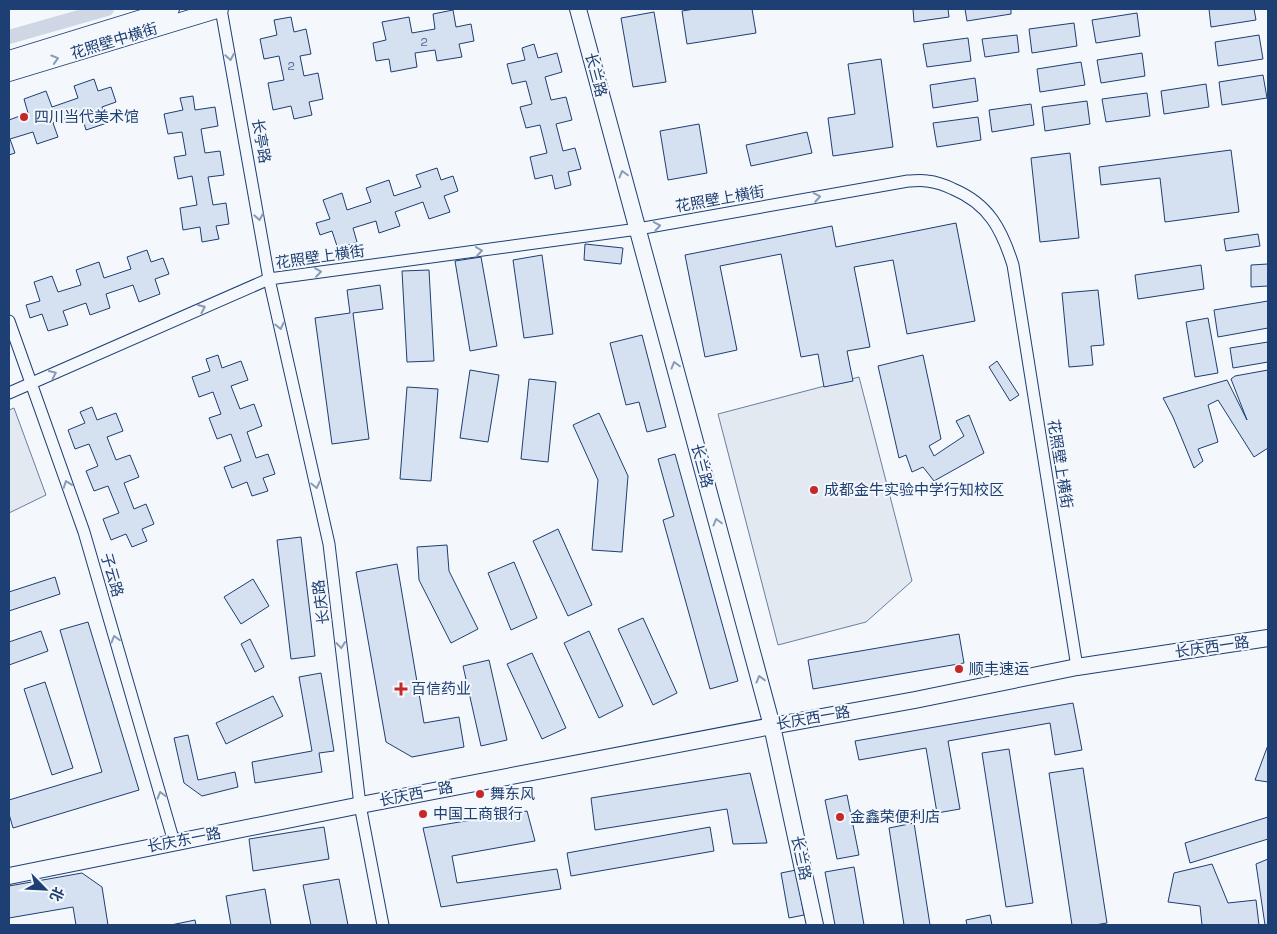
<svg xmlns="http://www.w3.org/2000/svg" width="1277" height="934" viewBox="0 0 1277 934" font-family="'Space Grotesk','Noto Sans SC',sans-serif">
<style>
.park{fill:#e3e9f0;stroke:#687fa3}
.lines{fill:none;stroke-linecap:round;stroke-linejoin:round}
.canal{stroke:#cfd7e4;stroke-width:14}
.building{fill:#d5e0f0;stroke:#1d3f73}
.street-casing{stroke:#1d3f73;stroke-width:13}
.secondary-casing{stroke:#1d3f73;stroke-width:18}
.street{stroke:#f4f7fb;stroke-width:11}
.secondary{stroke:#f4f7fb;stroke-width:16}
.oneway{stroke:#889bb7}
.poi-dot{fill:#c62828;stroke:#f4f7fb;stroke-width:2}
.labels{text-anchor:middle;stroke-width:4;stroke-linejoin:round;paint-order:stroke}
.number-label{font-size:12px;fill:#4b6792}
.street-label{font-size:15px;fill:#1d3f73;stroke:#f4f7fb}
.poi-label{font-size:15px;fill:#1d3f73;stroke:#f4f7fb;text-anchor:start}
</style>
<rect width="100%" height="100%" fill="#f4f7fb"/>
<path class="park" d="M859 377 912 581 866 622 778 645 718 414Z
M14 408 46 495 9 513V410Z"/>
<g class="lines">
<path class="canal" d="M9 37 107 9"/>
</g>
<path class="building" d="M695 9H752L756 33 687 44 682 11Z
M913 9H948L949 17 914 22Z
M965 9H1011V14L967 21Z
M1209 9H1254L1256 20 1211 27Z
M453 10 456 27 471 24 474 41 459 44 462 57 437 61 435 50 415 53 417 67 391 72 389 59 376 61 373 43 386 40 382 22 409 17 412 33 435 29 433 14Z
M654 12 666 82 633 87 621 18Z
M1137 13 1140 36 1096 43 1092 20Z
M291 17 294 32 306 29 311 54 300 56 304 76 318 73 323 99 309 102 312 115 294 119 291 106 273 110 268 83 284 80 279 56 264 59 260 39 277 35 274 20Z
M1074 23 1077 46 1032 53 1029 29Z
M1017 35 1019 52 985 57 982 39Z
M1259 35 1263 59 1218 66 1215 42Z
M968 38 971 61 927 67 923 44Z
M534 44 538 58 557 53 562 72 545 77 551 100 566 97 572 120 556 124 563 151 575 148 581 169 568 172 571 185 555 189 552 175 535 179 530 157 547 153 540 125 526 128 520 107 532 104 526 81 512 84 507 64 525 60 522 48Z
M1142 53 1145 76 1101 83 1097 60Z
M881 59 893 147 833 156 828 118 855 114 848 64Z
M1081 62 1085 85 1040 92 1037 69Z
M1263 75 1267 98 1222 105 1219 82Z
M975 78 978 101 933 108 930 85Z
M94 79 98 91 111 87 116 102 102 107 107 123 86 130 81 113 53 123 58 137 37 144 33 132 10 139 15 153 9 155V120L28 113 24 99 46 91 52 107 78 98 74 86Z
M1206 84 1209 107 1164 114 1161 91Z
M1147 93 1150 116 1106 122 1102 99Z
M193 96 195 110 215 107 218 126 201 129 205 153 220 151 224 175 208 177 213 205 226 203 229 224 216 226 219 239 202 242 200 227 183 230 180 208 197 205 192 176 178 179 174 157 186 155 182 132 168 134 164 114 183 110 180 98Z
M1087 101 1090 124 1045 131 1042 107Z
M1031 104 1034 125 992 132 989 110Z
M978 117 981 140 937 147 933 123Z
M699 124 707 173 668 180 660 131Z
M807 132 812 153 751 166 746 145Z
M1231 150 1239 212 1165 222 1160 178 1101 185 1099 167Z
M1070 153 1079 238 1040 242 1031 158Z
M437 168 441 180 453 176 458 191 444 196 450 212 429 219 423 202 395 212 400 226 379 233 376 221 353 228 357 242 338 249 332 231 320 235 316 223 330 219 323 200 342 193 347 210 371 202 366 188 389 180 394 196 421 187 416 175Z
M956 223 975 321 907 334 893 260 854 267 870 347 847 351 853 381 824 387 818 354 801 357 781 254 720 266 737 350 705 357 685 255 832 226 836 247Z
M1258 234 1260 246 1226 251 1224 239Z
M585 244 623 248 621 264 584 260Z
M147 250 151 262 163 258 169 274 155 279 160 294 139 302 133 285 106 294 110 308 90 315 86 303 63 311 68 325 48 331 42 314 30 318 26 305 40 301 34 282 52 276 58 292 81 285 76 270 99 262 104 278 131 269 127 257Z
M542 255 553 334 524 338 513 260Z
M481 257 497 346 470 351 455 261Z
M1268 264V286L1251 287V265Z
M1201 265 1204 289 1138 299 1135 275Z
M429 270 434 361 407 362 402 271Z
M380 285 383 309 353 313 369 439 332 444 315 318 350 313 347 290Z
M1098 290 1104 345 1091 346 1093 365 1069 367 1062 293Z
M1268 301V328L1218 337 1214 310Z
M1208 318 1218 373 1195 377 1186 322Z
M642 335 666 427 647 432 639 402 626 405 610 343Z
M1268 342V362L1233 368 1230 348Z
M218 355 222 368 241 361 248 380 231 386 240 409 254 404 262 426 247 432 256 458 268 454 275 474 263 478 268 491 252 496 247 482 232 488 224 467 241 461 231 434 217 439 209 418 221 414 213 392 199 397 192 377 210 371 206 359Z
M923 355 941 439 929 446 934 456 964 436 956 421 969 415 984 453 934 481 923 467 912 472 906 455 899 458 878 366Z
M997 361 1019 395 1010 401 989 367Z
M470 370 499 375 488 442 460 438Z
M1268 370V448L1254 457 1218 400 1208 405 1218 442 1198 449 1203 461 1194 468 1173 417 1163 398 1227 380 1247 420 1231 379 1235 376Z
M529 379 556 382 548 462 521 459Z
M407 387 438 389 431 481 400 479Z
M92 407 97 420 116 413 123 431 107 437 116 460 130 455 139 477 124 483 134 509 146 504 154 524 142 529 147 541 132 547 126 534 111 540 103 519 119 513 108 486 94 491 86 471 98 466 89 444 75 449 68 430 85 423 80 412Z
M599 413 628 476 622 552 592 550 598 480 573 425Z
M675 454 738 681 710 689 663 520 674 516 658 459Z
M558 529 592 605 568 616 533 541Z
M301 537 315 656 291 659 277 540Z
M447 545 449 571 478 629 451 643 419 580 417 547Z
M514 562 537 618 511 630 488 573Z
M397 564 424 723 459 717 464 747 412 757 386 742 356 572Z
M55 577 60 594 9 611V592Z
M253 579 269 606 241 624 224 597Z
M643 618 677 693 653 705 618 629Z
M88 622 139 790 13 828 9 814V800L102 772 60 630Z
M41 631 48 651 9 665V642Z
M589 631 623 706 599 718 564 643Z
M959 634 964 663 813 689 808 660Z
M250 639 264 667 255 672 241 644Z
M532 653 566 728 542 739 507 664Z
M489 660 507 740 481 746 463 666Z
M321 673 334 751 319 753 322 772 255 783 252 762 312 751 299 677Z
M45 682 73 768 52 775 24 689Z
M273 696 283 716 226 744 216 723Z
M1073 703 1082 750 1055 755 1050 723 948 741 960 809 937 813 926 748 859 760 855 741Z
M188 735 198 780 235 772 238 787 202 796 184 783 174 738Z
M1268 745V782L1255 780Z
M1009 749 1033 903 1006 907 982 753Z
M1083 768 1107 923 1095 925H1072L1049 773Z
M750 773 767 843 733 844 727 809 595 830 591 798Z
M847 795 859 855 837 859 825 800Z
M527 811 535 841 452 856 457 883 557 869 561 889 441 907 423 828Z
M1268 817V839L1190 863 1185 843Z
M914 823 930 925H904L889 828Z
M324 827 329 859 253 871 249 839Z
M710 827 714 851 571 876 567 853Z
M1268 859V925H1265L1256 864Z
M1212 864 1228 903 1256 900 1259 925H1202L1200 906 1168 902 1174 873Z
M854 867 864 925H835L825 872Z
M796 870 804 915 789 918 781 873Z
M82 873 102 887 108 925H76L73 907 9 918V886Z
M339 879 348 925H311L303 885Z
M265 889 271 925H231L226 896Z
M990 915 992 925H967L966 920Z
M195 920 196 925H171Z"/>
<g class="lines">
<defs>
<path id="street" d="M221 9 269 279 329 544 360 805 383 925
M9 321 84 532 174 842
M9 393 269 279 638 229 908 181C914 181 921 180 927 181 936 182 945 185 953 189 989 204 1002 230 1013 265L1077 667"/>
<path id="secondary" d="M578 9 772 726 815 925
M9 59 171 9
M9 73 220 9
M9 876 371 803 772 726 915 700 1077 667 1268 638"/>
</defs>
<use href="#street" class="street-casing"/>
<use href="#secondary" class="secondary-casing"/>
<use href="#street" class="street"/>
<use href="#secondary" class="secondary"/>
</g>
<defs><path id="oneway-chevron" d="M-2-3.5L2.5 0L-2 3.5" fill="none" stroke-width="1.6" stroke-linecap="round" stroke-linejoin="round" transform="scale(1.25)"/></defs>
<g class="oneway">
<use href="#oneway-chevron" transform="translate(230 57) rotate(80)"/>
<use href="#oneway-chevron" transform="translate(55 59) rotate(-17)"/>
<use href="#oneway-chevron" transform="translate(623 174) rotate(-105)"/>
<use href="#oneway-chevron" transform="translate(817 197) rotate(-10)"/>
<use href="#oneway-chevron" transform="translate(259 217) rotate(80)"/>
<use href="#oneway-chevron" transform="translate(657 226) rotate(-10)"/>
<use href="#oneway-chevron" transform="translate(479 251) rotate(-8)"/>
<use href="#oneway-chevron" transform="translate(318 272) rotate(-8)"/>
<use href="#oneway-chevron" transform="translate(202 308) rotate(-24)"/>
<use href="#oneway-chevron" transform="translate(280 326) rotate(77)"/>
<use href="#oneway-chevron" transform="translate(675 365) rotate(-105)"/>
<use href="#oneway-chevron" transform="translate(53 374) rotate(-24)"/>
<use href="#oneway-chevron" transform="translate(67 484) rotate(-110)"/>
<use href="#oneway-chevron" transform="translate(316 485) rotate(77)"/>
<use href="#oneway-chevron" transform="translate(717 522) rotate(-105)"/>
<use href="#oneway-chevron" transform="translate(115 639) rotate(-106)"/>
<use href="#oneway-chevron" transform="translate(341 645) rotate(83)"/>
<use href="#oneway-chevron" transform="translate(760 679) rotate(-105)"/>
<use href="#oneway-chevron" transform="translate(161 795) rotate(-106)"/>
</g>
<g class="poi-dot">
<circle cx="24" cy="117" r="5"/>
<circle cx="814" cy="490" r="5"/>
<circle cx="959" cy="669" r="5"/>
<path d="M398.5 681.5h5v5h5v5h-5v5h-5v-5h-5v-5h5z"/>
<circle cx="480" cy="794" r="5"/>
<circle cx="423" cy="814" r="5"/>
<circle cx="840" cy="817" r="5"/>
</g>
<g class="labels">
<g class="number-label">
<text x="424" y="46">2</text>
<text x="291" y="70">2</text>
</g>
<g class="street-label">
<text transform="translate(114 41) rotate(-17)" y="5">花照壁中横街</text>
<text transform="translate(596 75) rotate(75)" y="5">长兰路</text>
<text transform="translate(261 141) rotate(80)" y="5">长亭路</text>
<text transform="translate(720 199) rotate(-10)" y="5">花照壁上横街</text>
<text transform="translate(320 257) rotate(-8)" y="5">花照壁上横街</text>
<text transform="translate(1060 464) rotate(81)" y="5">花照壁上横街</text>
<text transform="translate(702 466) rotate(75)" y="5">长兰路</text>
<text transform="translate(112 575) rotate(74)" y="5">子云路</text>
<text transform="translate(321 602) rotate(-97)" y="5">长庆路</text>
<text transform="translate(1212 647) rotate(-8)" y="5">长庆西一路</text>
<text transform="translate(813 718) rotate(-10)" y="5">长庆西一路</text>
<text transform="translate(416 794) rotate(-11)" y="5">长庆西一路</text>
<text transform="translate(184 840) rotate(-11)" y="5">长庆东一路</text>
<text transform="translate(801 858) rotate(78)" y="5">长兰路</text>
</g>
<g class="poi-label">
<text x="34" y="122">四川当代美术馆</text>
<text x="824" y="495">成都金牛实验中学行知校区</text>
<text x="969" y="674">顺丰速运</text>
<text x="411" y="694">百信药业</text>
<text x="490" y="799">舞东风</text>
<text x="433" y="819">中国工商银行</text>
<text x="850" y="822">金鑫荣便利店</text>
</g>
</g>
<rect width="1277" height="934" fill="none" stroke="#1d3f73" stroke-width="20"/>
<g transform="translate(45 889) rotate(114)" stroke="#f4f7fb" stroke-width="4" paint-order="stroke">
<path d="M0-4L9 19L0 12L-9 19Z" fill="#1d3f73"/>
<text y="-8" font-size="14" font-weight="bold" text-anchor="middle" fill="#1d3f73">北</text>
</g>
</svg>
